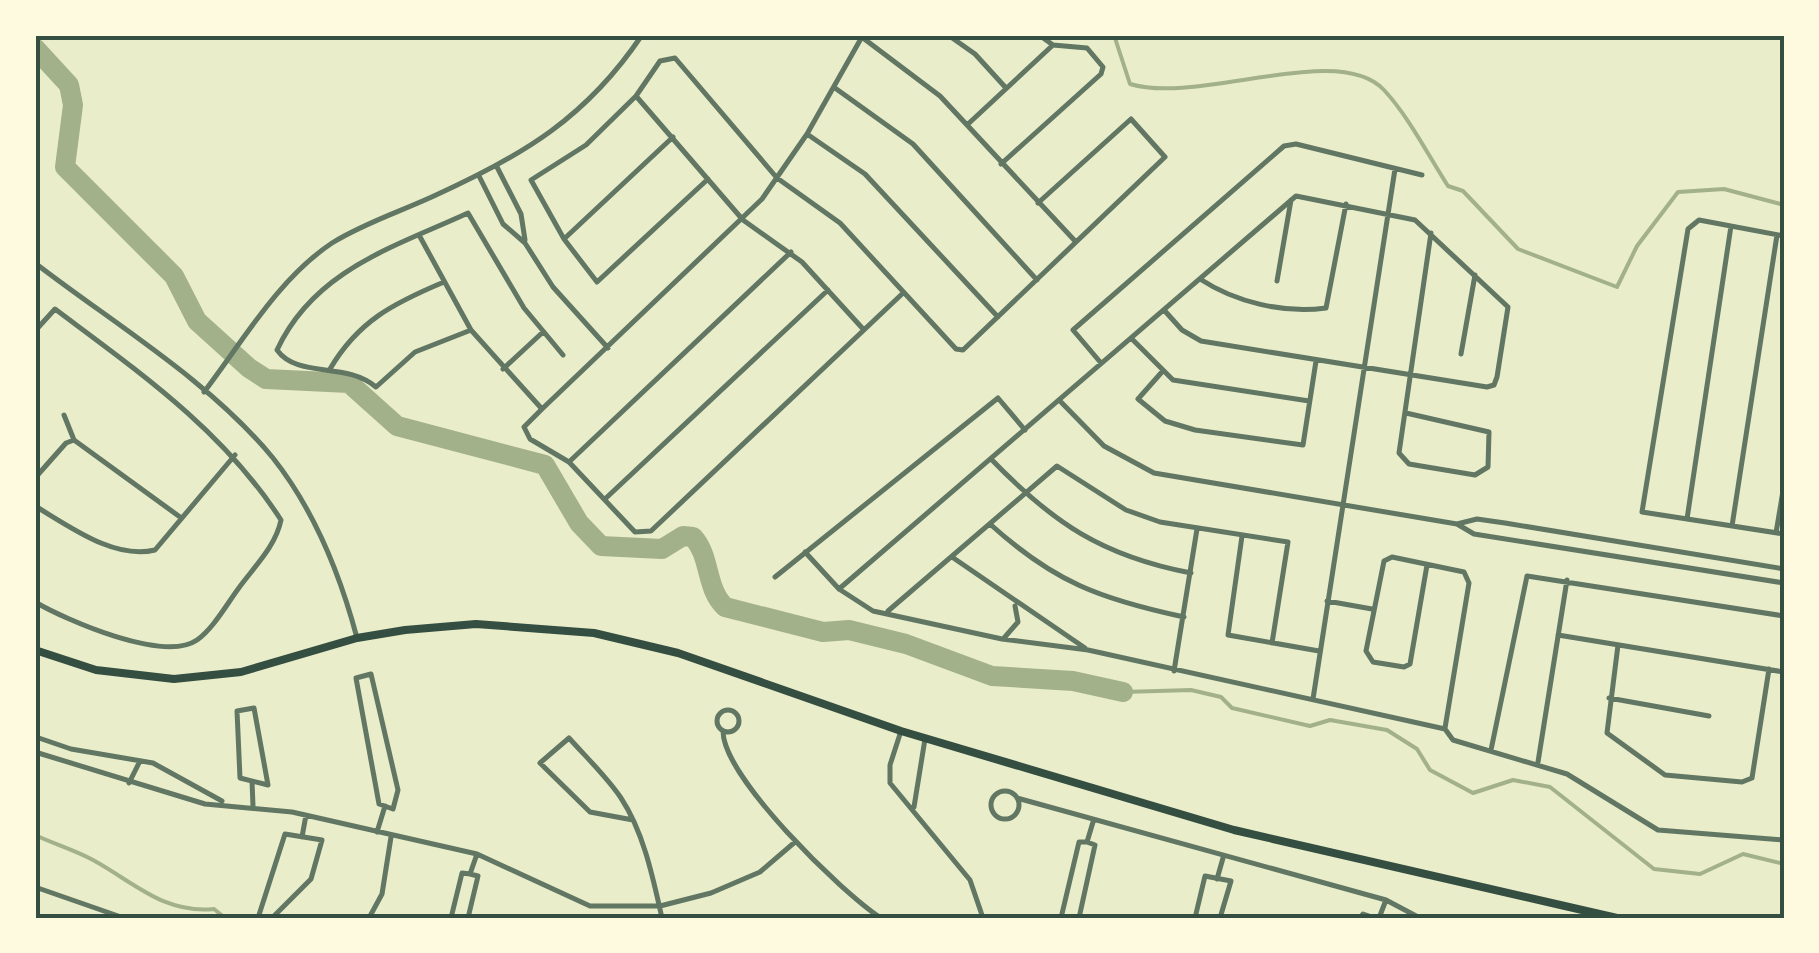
<svg xmlns="http://www.w3.org/2000/svg" width="1819" height="953" viewBox="0 0 1819 953" font-family="'Exo 2',sans-serif">
<style>
.lines{fill:none;stroke-linecap:round;stroke-linejoin:round}
.stream{stroke:#a3b18a;stroke-width:4}
.river{stroke:#a3b18a;stroke-width:20}
.minor{stroke:#617663;stroke-width:5}
.secondary{stroke:#344e41;stroke-width:8}
.neatline{fill:none;stroke:#344e41;stroke-width:4}
</style>
<rect width="100%" height="100%" fill="#e9edc9"/>
<g class="lines">
<path class="stream" d="M1114 35 1130 84C1199 105 1338 41 1384 90 1409 117 1428 155 1448 186L1463 191 1518 249 1617 287 1637 246 1678 192 1724 189 1784 205
M1123 692 1191 690 1221 697 1232 708 1310 726 1330 720 1387 730 1417 749 1430 770 1473 793 1513 780 1550 787 1654 869 1700 874 1743 854 1784 864
M35 835C54 844 75 850 93 860 135 883 164 914 214 909L225 918"/>
<path class="river" d="M35 48 69 85 73 105 65 167 174 276 197 321 249 368 266 379 349 383 397 426 545 465 579 523 601 546 662 549 683 536 693 537C711 556 705 588 725 607L823 632 849 630 906 644 992 676 1073 681 1123 692"/>
<path class="minor" d="M859 35 940 96 1076 242
M948 35 975 54 1006 88
M1039 35 1053 45
M835 88 913 144 1037 280
M636 96 660 61 675 58 777 178 840 223 956 349 963 350 1165 157 1131 119 1038 203
M967 125 1053 45 1087 48 1103 67 1101 74 1001 164
M807 134 865 174 998 317
M497 167 521 214 525 240
M479 176 503 224 525 243 553 287 608 348
M708 179 597 282 564 239 531 180 586 145 636 96 743 220 802 262 864 330
M419 235 471 330 542 409 524 427 530 439 569 462 635 532 651 531 902 294
M1784 236 1699 220 1688 229 1642 512 1784 534
M564 239 673 137
M35 263C114 324 209 380 273 458 315 511 340 574 357 638
M1200 279C1235 302 1284 314 1326 308L1346 204
M1277 281 1291 200
M471 330 415 352 376 387C345 361 298 379 277 350 314 270 394 247 468 213L524 308 563 355
M35 331 55 309C139 372 223 430 281 520 276 545 256 565 241 585 228 602 214 628 197 640 164 663 66 620 35 602
M1132 339 1173 380 1309 401
M1461 354 1475 275
M1101 363 1073 330 1284 146 1296 144 1422 175
M330 369C358 321 394 303 444 282
M503 369 543 332
M1161 373 1138 399 1165 421 1195 430 1303 445 1316 361
M204 392C243 341 278 279 332 243 364 223 402 211 436 195 524 155 587 117 642 35
M1059 400 1104 446 1154 473 1457 524 1477 519 1505 523 1784 569
M542 409 762 199 807 134 863 35
M1406 413 1489 432 1488 467 1475 475 1409 464 1399 453 1431 233
M64 415 74 440
M991 459C1053 523 1102 556 1191 573
M569 462 791 252
M35 478 66 443 74 440 180 517
M605 499 828 290
M35 506C69 526 114 560 155 550L235 455
M1687 519 1731 226
M990 524C1054 582 1100 599 1184 617
M1457 524 1474 534 1784 583
M1732 526 1777 235
M1776 533 1784 485
M1242 536 1228 635 1319 651
M805 552 839 589 873 611 1002 639 1088 650 1445 729
M952 557 1085 648
M1427 565 1410 664 1404 667 1373 662 1366 651 1384 561 1392 557 1464 572 1469 583 1445 728
M775 577 998 398 1025 430
M839 589 1296 196 1415 220 1508 307 1497 377 1494 385 1487 387 1201 341 1182 330 1164 310
M1327 601 1372 609
M888 611 1057 466 1126 510 1160 522 1288 542 1272 643
M1558 635 1784 672
M1004 638 1018 622 1015 606
M1618 645 1607 733 1665 775 1742 782 1752 778 1769 669
M1174 671 1197 529
M371 674 398 790 393 809 379 804 356 678Z
M1609 698 1709 716
M1313 699 1395 169
M254 708 268 785 240 778 237 711Z
M717 721a11 11 0 1 1 22 0a11 11 0 1 1-22 0Z
M1445 729 1453 740 1567 774 1658 830 1784 840
M723 731C723 777 841 892 881 918
M901 731 890 765V783L970 880 983 918
M35 742 36 737 71 749 153 763 222 801
M1491 750 1527 576 1784 616
M35 752 205 804 292 812 477 854 590 906H660L711 893 760 872 795 842
M1538 762 1567 580
M252 781 253 806
M129 783 140 761
M991 805a14 14 0 1 1 28 0a14 14 0 1 1-28 0Z
M1017 798 1386 900 1420 918
M914 807 925 739
M633 820 590 812 540 763 569 738C586 757 607 777 621 798 644 833 653 878 662 918
M377 832 385 806
M302 837 306 815
M1217 879 1223 858
M35 887 124 918
M258 918 285 834 322 840 311 879 272 918
M369 918 382 894 391 837
M451 918 462 873 470 874 477 854
M468 918 478 876 470 874
M1061 918 1079 842H1087L1093 822
M1079 918 1095 845 1087 842
M1195 918 1205 876 1231 881 1220 918
M1360 918 1363 914 1375 918
M1379 918 1386 900"/>
<path class="secondary" d="M35 650 96 670 174 679 241 672 357 638 405 630 476 624 594 633 678 653 901 731 1234 830 1617 918"/>
</g>
<rect width="1819" height="953" fill="none" stroke="#fefae0" stroke-width="75"/>
<rect x="38" y="38" width="1744" height="878" class="neatline"/>
</svg>
